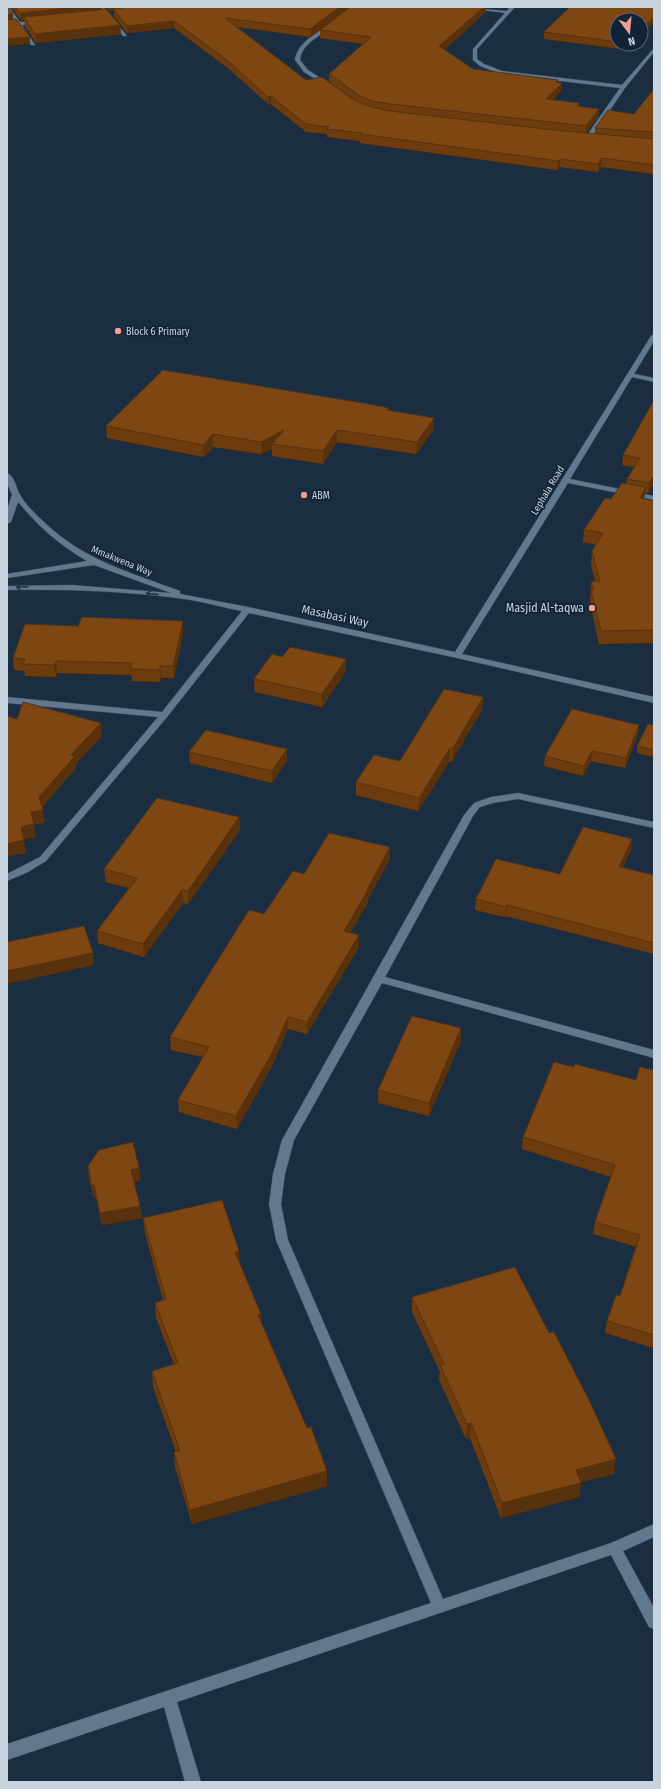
<svg xmlns="http://www.w3.org/2000/svg" width="661" height="1789" viewBox="0 0 661 1789" font-family="'Fira Sans Condensed',sans-serif">
<style>
.lines{fill:none;stroke-linecap:round;stroke-linejoin:round}
.street-casing{stroke:#3b4b5b;stroke-width:1}
.street{fill:#62788e;fill-rule:evenodd}
.wall{fill:#6c3c0f}
.shaded-wall{fill:#58310d}
.building{fill:#7e4612;stroke:#58310d}
.oneway{stroke:#213548}
.poi-dot{fill:#f59c93;stroke:#112437;stroke-width:1.5}
.labels{text-anchor:middle;stroke-width:3.5;stroke-linejoin:round;paint-order:stroke}
.far-poi-label{font-size:10px;fill:#c7d3df;stroke:#112437;text-anchor:start}
.far-street-label{font-size:10px;fill:#c7d3df;stroke:#112437}
.poi-label{font-size:12px;fill:#c7d3df;stroke:#112437;text-anchor:end}
.street-label{font-size:12px;fill:#c7d3df;stroke:#112437}
</style>
<rect width="100%" height="100%" fill="#1b2e41"/>
<g class="lines">
<defs>
<path id="street" d="M7 7H9L20 22 39 21 37 23 22 25 35 45H31L18 25 7 26V24L16 23 7 10Z
M100 7H104L127 36H123Z
M457 7 507 11 510 7H515L477 49V59L484 64 502 71 622 85 654 48V52L625 88 590 139 588 140 585 138 620 88 501 74 480 66 473 60V49L505 13Z
M329 24 333 25C322 36 302 42 300 60L308 70 330 84 328 87 304 72 295 60C297 43 317 33 329 24Z
M654 334V341L634 374 654 378V382L632 377 570 479 654 496V500L568 483 462 654 654 697V703L457 658 249 613 167 717 46 861 28 872 7 881V874L40 857 158 717 7 703V697L162 712 242 611C225 608 208 603 191 600 130 591 68 589 7 590V586L71 585 171 593 94 565 7 578V574L87 561C58 544 40 528 18 502L11 522 7 524V510L12 495 7 483V473C14 475 16 487 19 493 24 503 35 514 43 521 83 560 129 572 180 591V594L248 607 455 652 651 336Z
M518 793 654 822V828L518 799 493 803 480 807 473 816 385 977 654 1050V1058L382 983 294 1140 285 1174 281 1204 288 1240 443 1599 611 1543 654 1524V1537L623 1551 654 1608V1629L649 1627 611 1555 177 1702 201 1782H185L164 1707 7 1760V1744L431 1603 276 1240 269 1204 273 1174 282 1140 464 815 474 803 491 797Z"/>
</defs>
<use href="#street" class="street-casing"/>
<use href="#street" class="street"/>
</g>
<path class="wall" d="M11 7H102V9L120 25 121 34 36 43 25 26 24 20H21Z
M106 7H350L311 37 237 27 306 80 356 101 329 82V74L364 44 320 38V30L350 7H492L490 8H486V12L444 50 473 69 558 82 561 91 553 100 579 103V106L599 109 598 117 586 133 595 134V128L634 114 654 89V174L601 167 598 172 560 167 557 170 360 143V141L327 137V134L306 132 271 104 269 105 228 68 174 28 127 33 114 16V11H110Z
M570 7H649L654 8V21L641 37V20H617V44H636L630 50 544 39V32Z
M654 402V483L648 493H645L644 499 654 501V643L599 644 590 603 591 582 595 581 591 564 592 551 596 545 583 542 584 530 611 499 626 483 627 479 634 467 622 465 623 455Z
M389 410 433 430 416 454 337 442 323 464 272 456V449L261 454 213 447 204 457 107 438 106 426Z
M183 633 174 678H161L160 682 132 681 131 675 57 673 56 677 25 676 24 671 14 670 13 658Z
M282 657 346 659V671L322 707 255 692 254 679Z
M483 697 482 710 452 761H450L418 811 356 795V782L400 761Z
M654 725V757L637 753V746Z
M638 735 625 768 591 761 583 776 544 766 545 756Z
M189 752 287 760 272 783 190 763Z
M239 817 240 830 188 904 183 903 144 957 98 943 97 931 129 888 106 882 104 869Z
M390 847V859L368 899V903L350 933 359 935V947L307 1034 288 1029 272 1066 237 1129 179 1112 178 1100 203 1057 171 1050 170 1037 264 914 304 874Z
M631 850 623 867 654 875V954L506 916 505 917 475 910 476 899 560 874Z
M461 1028V1041L429 1116 378 1103V1090Z
M574 1067 636 1080 654 1070V1348L605 1333 607 1321 620 1296 637 1247 593 1234 595 1222 611 1177 522 1149 523 1137Z
M88 1166 141 1180 134 1182 142 1218 102 1225 96 1198H94L89 1179Z
M143 1218 239 1251V1262L262 1323 327 1486 192 1524 175 1467 174 1452H176L153 1387 152 1371 174 1364 156 1318 155 1303 163 1300 145 1233Z
M412 1297 614 1474 581 1482 579 1497 501 1518 470 1438 466 1439 439 1380 440 1372 412 1312Z"/>
<path class="shaded-wall" d="M78 7H102V12L24 17V20H21L20 13Z
M109 7H151L113 9 114 11H110Z
M340 7H350L311 37 310 29Z
M484 7H486V12L439 54V46Z
M13 14V22L7 23V15Z
M654 16V21L641 37V32Z
M174 21V28L127 33V26Z
M120 25 121 34 36 43 35 34Z
M30 37V44L7 46V39Z
M631 44H636L630 50Z
M562 83 561 91 546 107V99Z
M271 96V104L269 105 268 97Z
M599 109 598 117 585 134 586 126Z
M602 158 601 167 598 172V164Z
M560 159V167L557 170 558 161Z
M434 418 433 430 416 454 417 442Z
M284 430 272 444V449L261 454V442Z
M337 430V442L323 464V451Z
M213 434V447L204 457 203 445Z
M654 475V483L648 493 649 483Z
M646 487 644 500 640 498Z
M183 621V633L174 678 173 666Z
M346 659V671L322 707V694Z
M56 661 57 673 56 677 54 665Z
M160 666 161 678 160 682Z
M483 697 482 710 452 761 453 748Z
M101 723 102 736 76 764V768L40 810 39 797 71 755Z
M639 725 638 735 625 768 626 758Z
M450 748V761L418 811 419 798Z
M287 749V760L272 783V771Z
M592 751 591 761 583 776 584 766Z
M43 810 45 823 32 825 31 812Z
M239 817 240 830 188 904V891Z
M34 824 36 837 23 840 21 827Z
M632 839 631 850 618 877 619 867Z
M24 840 26 853 7 856V844Z
M390 847V859L368 899V903L344 943V931Z
M182 890 183 903 144 957 143 944Z
M507 905 506 916 505 917 506 907Z
M359 935V947L307 1034V1022Z
M93 953 94 965 7 984V971Z
M288 1017V1029L272 1066 237 1129 236 1116Z
M461 1028V1041L429 1116V1103Z
M139 1168 141 1180 132 1182 131 1170Z
M94 1185 96 1198H94L92 1186Z
M140 1206 142 1218 102 1225 100 1213Z
M239 1251 240 1266 235 1252Z
M261 1314 262 1329 258 1315Z
M471 1423 470 1438 466 1439 467 1424Z
M616 1459 614 1474 573 1484 576 1470Z
M327 1471V1486L192 1524 190 1510Z
M581 1483 579 1497 501 1518 502 1503Z"/>
<path class="building" d="M7 7 13 14 7 15Z
M15 7H78L20 13Z
M130 7H340L310 29 225 18 306 80 322 77 354 100 368 106 390 111 554 130 654 139V165L602 158 598 164 560 159 558 161 360 134 362 133 327 129 329 127 306 124 271 96 268 97 227 60 174 21 127 26 113 9Z
M350 7H484L439 46 473 69 558 80 556 82 562 83 546 99 579 103 577 106 599 109 586 126 390 104 372 101 360 96 329 74 371 37 320 30Z
M570 7H649L654 8V16L641 32V20H617V42L544 32Z
M106 9 120 25 35 34 24 17Z
M16 19 30 37 7 39V20Z
M654 89V132L595 128 608 110 634 114Z
M163 370 363 403 389 408 387 410 434 418 417 442 337 430 323 451 272 444 284 430 261 442 213 434 203 445 106 426Z
M653 402H654V475L649 483 627 479 640 458 623 455Z
M622 483 646 487 640 498 654 501V630L601 631 591 590H594L591 582 600 581 592 551 603 533 584 530 605 498 611 499Z
M82 617 183 621 173 666H160V670L131 669 132 663 56 661 54 665 23 664 25 659 13 658 25 624 78 626Z
M290 647 346 659 322 694 254 679 272 654 282 657Z
M444 689 483 697 453 748H450L419 798 356 782 374 755 400 761Z
M23 702 101 723 71 755 75 756 39 797 43 810 31 812 34 824 21 827 24 840 7 844V716L17 719Z
M572 709 639 725 626 758 592 751 584 766 545 756Z
M648 724 654 725V750L637 746Z
M206 730 287 749 272 771 189 752Z
M157 798 239 817 188 891 182 890 143 944 97 931 137 878 104 869Z
M583 827 632 839 619 867 654 875V943L507 905 506 907 476 899 496 859 560 874Z
M329 833 390 847 367 890H368L344 931 359 935 307 1022 288 1017 272 1053 236 1116 178 1100 209 1047 170 1037 249 910 264 914 293 871 304 874Z
M84 926 93 953 7 971V942Z
M412 1016 461 1028 429 1103 378 1090Z
M554 1062 574 1067 575 1064 636 1080 640 1067 654 1070V1335L607 1321 616 1295 620 1296 640 1235 595 1222 615 1165 523 1137Z
M133 1142 139 1168 131 1170 140 1206 100 1213 94 1185 92 1186 88 1166 99 1150Z
M222 1200 239 1251 235 1252 261 1314 258 1315 307 1428 311 1427 327 1471 190 1510 174 1452 180 1451 152 1371 178 1363 155 1303 166 1299 143 1218Z
M515 1267 549 1333 554 1332 590 1402 616 1459 576 1470 581 1483 502 1503 471 1423 467 1424 440 1365 444 1364 412 1297Z"/>
<defs><path id="oneway-shaft" d="M-6 0H5M1.5-3L5.5 0L1.5 3" fill="none" stroke-width="1.6" stroke-linecap="round" stroke-linejoin="round"/></defs>
<g class="oneway">
<use href="#oneway-shaft" transform="translate(22 587) rotate(178)"/>
<use href="#oneway-shaft" transform="translate(152 594) rotate(-174)"/>
</g>
<g class="poi-dot">
<circle cx="118" cy="331" r="4"/>
<circle cx="304" cy="495" r="4"/>
<circle cx="592" cy="608" r="4"/>
</g>
<g class="labels">
<g class="far-poi-label">
<text x="126" y="335">Block 6 Primary</text>
<text x="312" y="499">ABM</text>
</g>
<g class="far-street-label">
<text transform="translate(547 490) rotate(-59)" y="4">Lephala Road</text>
<text transform="translate(122 560) rotate(22)" y="4">Mmakwena Way</text>
</g>
<g class="poi-label">
<text x="584" y="612">Masjid Al-taqwa</text>
</g>
<g class="street-label">
<text transform="translate(335 616) rotate(12)" y="4">Masabasi Way</text>
</g>
</g>
<rect width="661" height="1789" fill="none" stroke="#c7d3df" stroke-width="16"/>
<g transform="translate(629 32) rotate(164)"><circle r="19" fill="#112437" stroke="#5a6a7a"/>
<path d="M0-3L7 15L0 10L-7 15Z" fill="#f59c93"/>
<text y="-6" font-size="11" font-weight="bold" text-anchor="middle" fill="#c7d3df">N</text>
</g>
</svg>
